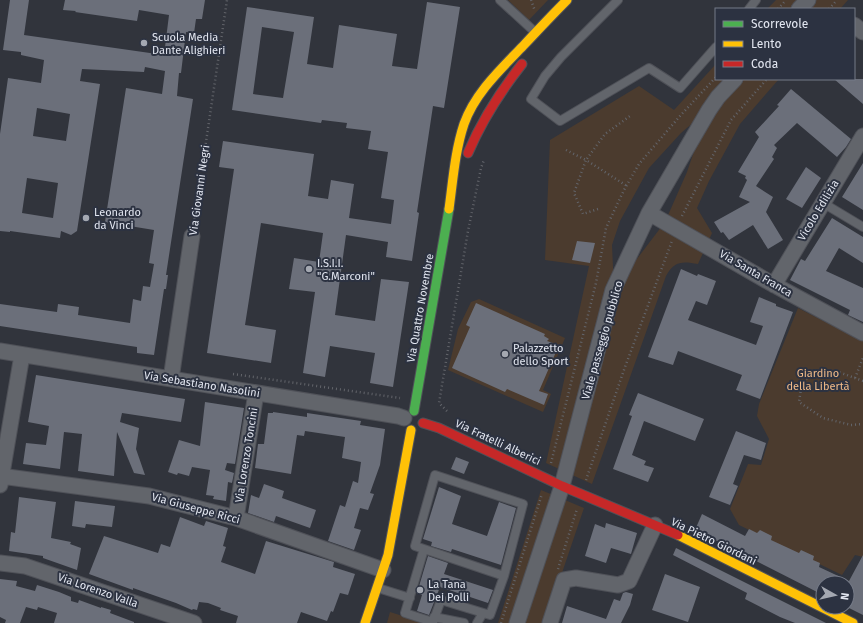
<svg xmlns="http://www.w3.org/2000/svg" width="863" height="623" viewBox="0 0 863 623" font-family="'Fira Sans',sans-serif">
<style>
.green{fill:#4b3b2e;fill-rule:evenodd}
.building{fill:#6b6f7a;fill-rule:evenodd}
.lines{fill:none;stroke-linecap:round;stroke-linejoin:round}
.lane-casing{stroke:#4f5158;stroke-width:10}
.street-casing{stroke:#4f5158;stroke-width:17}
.fast-casing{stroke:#4f5158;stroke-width:11}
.slow-casing{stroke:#4f5158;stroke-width:11}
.jam-casing{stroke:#4f5158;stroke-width:11}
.path{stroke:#63656b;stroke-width:2.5;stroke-dasharray:1 3;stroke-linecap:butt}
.lane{stroke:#62656b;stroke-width:8}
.street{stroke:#62656b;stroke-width:15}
.fast{stroke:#4caf50;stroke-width:9}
.slow{stroke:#ffc107;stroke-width:9}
.jam{stroke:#c62828;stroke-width:9}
.poi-dot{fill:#a4a8b1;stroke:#2c3241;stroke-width:1.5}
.labels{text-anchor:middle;stroke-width:4;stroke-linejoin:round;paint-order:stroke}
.poi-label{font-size:11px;fill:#e2e6f0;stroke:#2c3241;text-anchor:start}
.street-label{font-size:11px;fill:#e2e6f0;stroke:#2c3241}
.park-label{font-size:11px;fill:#f0ba88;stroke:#2c3241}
</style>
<rect width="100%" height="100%" fill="#31343c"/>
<path class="green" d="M508 0H548L529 20Z
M776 0H848L840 9H767Z
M716 64V79H779L740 124 709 181 697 208 712 233 698 264C682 261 674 261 666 276L592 484 546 463 589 266 545 260 550 140 639 86 674 110ZM708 110 687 172 665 222 614 289 612 245 620 221 649 168 681 133Z
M479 299 565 338 543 390 551 394 543 412 448 370 458 329 471 302Z
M798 308 863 341V557L855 555 842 575 739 525 730 509 748 464 761 465 769 439 757 416 759 404Z
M541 490 584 508 545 623H498Z
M390 612 425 623H387Z"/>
<path class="building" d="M10 0H29L24 35 164 55 169 15 139 10 137 21 75 12 76 11 63 10 65 0H205L202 19H196L194 33 186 32 181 73H179L177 96 193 99 166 275H168L166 289H164L154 355 137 353V347L0 326V304L57 312 58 304 79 307 78 315 130 323 133 299 141 301 143 286 150 287 154 264 149 263 154 230 105 222 126 88 162 94 165 71 145 67 144 72 82 69 80 81 100 84 77 231 71 235 61 231 60 238 10 231V232L0 231V134L8 78 41 83 44 60 21 55V52L3 50ZM37 108 70 114 66 141 33 136ZM27 178 58 183 53 218 22 213Z
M427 2 460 7 444 108 433 106 417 212 419 213 412 261 386 257 388 242 346 235 335 315 375 321 381 279 409 282 393 387 370 383 375 353 330 346 325 377 303 373 315 292 289 289 294 258 319 262 323 233 261 223 245 325 276 330 271 363 207 353 234 169 219 167 223 141 314 154 308 196 328 199 331 180 354 184 349 218 391 224 394 200 381 198 388 152 368 149 371 131 346 128 347 123 322 120 321 123 232 110 247 7 314 17 307 64 333 68 339 25 397 34 392 66 417 69ZM262 27 294 32 283 98 253 94Z
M834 79H863V104Z
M791 89 851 139 846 147 837 157 797 123 774 145 777 148 772 157 774 159 756 186 773 197 766 212 783 240 768 249 753 225 729 240 723 232 721 233 714 222 750 202 739 197 747 180 745 178 746 176 738 172 759 137 755 132 779 106 777 105Z
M863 163V210L842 197Z
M806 167 821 178 802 208 786 199Z
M832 218 863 237V263L839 248 826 271 863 288V322L848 315 850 310 790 280 801 259 805 261Z
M577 241 595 243 590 263 572 260Z
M681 269 697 276 698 274 716 281 707 305 696 301 688 320 756 345 763 326 750 322 759 297 776 304V306L793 312 760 399 736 390 742 375 678 351 673 365 648 357Z
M476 303 545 334 544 336 549 339 547 341 559 345 539 391 548 394 544 405 507 389 505 392 452 368 470 327 466 325Z
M36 375 185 399 181 422 122 413 120 422 139 428 136 449 145 475 134 473 117 432 114 476 78 471 82 434 64 432 60 469 23 464 26 443 46 445 49 426 28 422Z
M638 393 704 419 695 441 644 421 632 455 646 461 644 465 654 468 648 482 613 469 632 416 629 415Z
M205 402 244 408 235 464 227 463 225 470 234 473 232 483 228 482 226 501 213 499 214 496 206 495 210 470 192 467 189 476 178 473 177 475 168 472 179 440 200 446Z
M273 412 307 417V413L361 421 360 425 385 429 380 465 370 493 374 494 368 510 360 508 354 528 361 530 354 550 328 541 340 505 345 507 353 481 358 483 361 462 342 458 345 437 305 431 304 436 297 435 291 474 255 468 258 444H264L268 413H273Z
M736 431 766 443 761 460 744 455 733 484 738 486 730 505 709 497Z
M456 457 469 462 464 474 451 469Z
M264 484 284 491 282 498 316 510 310 528 276 516 274 522 248 513 251 495 259 498Z
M439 487 461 496 452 524 487 536 499 502 516 508 501 565 452 549 451 552 431 546 432 542 423 539Z
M19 497 56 502 51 538 71 542 70 544 81 548 77 570 43 558V556L9 551 11 532 15 533Z
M75 501 115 506 112 527 86 524 85 528 72 526Z
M702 514 745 536 749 529 757 533 760 530 772 536 771 540 799 553 801 550 814 556 813 560 820 563 819 567 849 581 863 555V615L847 607 848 583H823V595L695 530Z
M180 517 204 526 206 521 228 528 223 546 226 547 221 562 255 574 266 541 334 562 333 567 355 574 348 595 340 593 333 612 331 611 327 621 301 612 297 623H236L238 616 220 610 221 608 208 603 199 602 197 610 193 609 192 610 176 603 133 588V590L89 574 104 536 158 553 161 544 170 547Z
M606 523 637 533 631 554 611 548 606 563 585 556 595 524 605 528Z
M676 548 826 623H795L780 617 745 599 747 593 673 555Z
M428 556 448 563 444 574 493 590 488 603 440 587 429 615 417 611 422 595 417 593Z
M665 574 700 587 688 622 652 610Z
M0 579 17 581 16 586 35 591 37 585 59 592 71 597V601L78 603 79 600 101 608V607L111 610 110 613 134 622V623H54L57 613 38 607 37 610 26 607 20 623H5L6 620 0 617Z
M626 592 633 594 630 605 621 623H562L567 606 606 619 614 599 620 601 623 593Z"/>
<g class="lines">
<defs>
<path id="lane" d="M500 0 535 32
M618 0 561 57 545 76 531 99 560 121 649 68 680 88 716 47
M749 9 756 0
M823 203 863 227
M424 549 405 613 433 622 441 600 490 615 504 576 415 546 435 475 523 504 504 576
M378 588 410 598
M434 617 464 623
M477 623 483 613"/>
<path id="street" d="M799 9 808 0
M854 25 863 32
M649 213 769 282 863 333
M774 285 863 136
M0 351 398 416 404 418
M171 379 192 236
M0 476 149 496 236 518 383 570
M0 485 22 355
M236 518 256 393
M0 563 25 566 194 623
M517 623 562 486 613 290 649 213 709 110 718 97 735 79
M550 623 564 580 576 578 618 585 629 581 655 525"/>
<path id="fast" d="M414 411 449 209"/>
<path id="slow" d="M449 209C453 180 455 151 464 124 475 93 500 70 523 46 537 31 552 15 567 0
M678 535 853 623
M365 623 388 555 411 430"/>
<path id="jam" d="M468 153C482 120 500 92 522 64
M423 423 439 428 562 486 678 535"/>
</defs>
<use href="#lane" class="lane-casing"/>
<use href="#street" class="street-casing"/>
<use href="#fast" class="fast-casing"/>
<use href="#slow" class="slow-casing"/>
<use href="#jam" class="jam-casing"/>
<path class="path" d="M531 0 535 11
M778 9 786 0
M829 9 837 0
M566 150 586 160 605 134 630 116
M598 209 583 214 574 193 586 160 627 186
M682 216 731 120 767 79
M194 223 227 0
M233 374 400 398
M855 378 863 358
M863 381 836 371 816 372 802 382 799 402 823 418 851 425 863 424
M447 411 439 403 468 231 481 168 484 160
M551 463 596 283 606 228 624 190 639 164 680 116 716 77
M586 480 625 367 672 241
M558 569 577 509
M501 623 542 494"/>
<use href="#lane" class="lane"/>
<use href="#street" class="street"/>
<use href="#fast" class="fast"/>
<use href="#slow" class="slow"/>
<use href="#jam" class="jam"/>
</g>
<g class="poi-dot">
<circle cx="144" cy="43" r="4"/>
<circle cx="86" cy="218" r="4"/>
<circle cx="309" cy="269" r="4"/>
<circle cx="505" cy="354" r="4"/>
<circle cx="420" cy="590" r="4"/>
</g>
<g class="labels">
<g class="poi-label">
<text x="152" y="41">Scuola Media<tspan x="152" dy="13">Dante Alighieri</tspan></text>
<text x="94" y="216">Leonardo<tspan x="94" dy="13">da Vinci</tspan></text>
<text x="317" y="267">I.S.I.I.<tspan x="317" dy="13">"G.Marconi"</tspan></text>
<text x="513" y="352">Palazzetto<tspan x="513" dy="13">dello Sport</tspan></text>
<text x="428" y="588">La Tana<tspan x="428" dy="13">Dei Polli</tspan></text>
</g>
<g class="street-label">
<text transform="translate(199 190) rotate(-82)" y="4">Via Giovanni Negri</text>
<text transform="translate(818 210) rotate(-59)" y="4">Vicolo Edilizia</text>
<text transform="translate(756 273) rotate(30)" y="4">Via Santa Franca</text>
<text transform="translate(420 308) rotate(-80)" y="4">Via Quattro Novembre</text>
<text transform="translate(602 340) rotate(-74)" y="4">Viale passeggio pubblico</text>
<text transform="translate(202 384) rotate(9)" y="4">Via Sebastiano Nasolini</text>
<text transform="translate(498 442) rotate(25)" y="4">Via Fratelli Alberici</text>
<text transform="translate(246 455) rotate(-81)" y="4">Via Lorenzo Toncini</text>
<text transform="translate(196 508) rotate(15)" y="4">Via Giuseppe Ricci</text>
<text transform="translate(714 541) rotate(26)" y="4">Via Pietro Giordani</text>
<text transform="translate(98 590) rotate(19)" y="4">Via Lorenzo Valla</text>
</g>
<g class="park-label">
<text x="818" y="377">Giardino<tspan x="818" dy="13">della Libertà</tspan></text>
</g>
</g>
<rect x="715" y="8" width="140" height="72" fill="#2c3241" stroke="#757a87"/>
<rect x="723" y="21" width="20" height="6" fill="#4caf50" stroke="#757a87"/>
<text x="751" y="28" font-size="12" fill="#e2e6f0">Scorrevole</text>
<rect x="723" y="41" width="20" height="6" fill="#ffc107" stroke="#757a87"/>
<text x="751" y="48" font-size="12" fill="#e2e6f0">Lento</text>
<rect x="723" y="61" width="20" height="6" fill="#c62828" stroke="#757a87"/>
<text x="751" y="68" font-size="12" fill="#e2e6f0">Coda</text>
<g transform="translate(835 595) rotate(98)"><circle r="19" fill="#2c3241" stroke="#757a87"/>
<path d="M0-3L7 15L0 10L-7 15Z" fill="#a4a8b1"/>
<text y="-6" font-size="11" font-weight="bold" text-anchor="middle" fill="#e2e6f0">N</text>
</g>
</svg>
